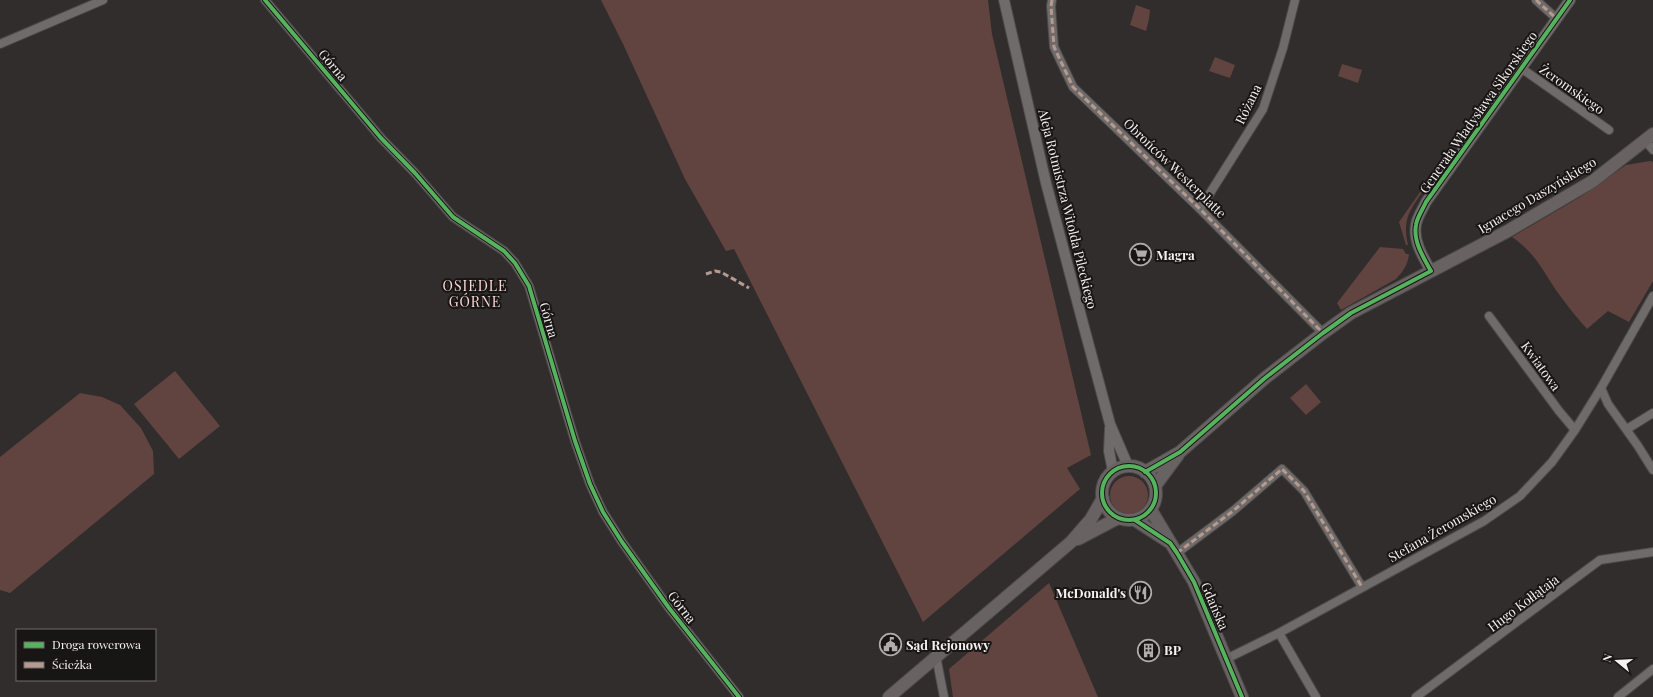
<svg xmlns="http://www.w3.org/2000/svg" width="1653" height="697" viewBox="0 0 1653 697" font-family="'Playfair Display',serif">
<style>
.green{fill:#61433f}
.lines{fill:none;stroke-linecap:round;stroke-linejoin:round}
.minor-casing{stroke:#4d4a4a;stroke-width:10}
.tertiary-casing{stroke:#4d4a4a;stroke-width:12}
.secondary-casing{stroke:#4d4a4a;stroke-width:14}
.minor{stroke:#6e6b6a;stroke-width:8}
.tertiary{stroke:#6e6b6a;stroke-width:10}
.secondary{stroke:#686362;stroke-width:12}
.quiet{stroke:#b69a8f;stroke-width:3;stroke-dasharray:6 3;stroke-linecap:butt}
.cycleway-casing{stroke:#181515;stroke-width:6}
.cycleway{stroke:#56b35d;stroke-width:4}
.labels{text-anchor:middle;stroke-width:4;stroke-linejoin:round;paint-order:stroke}
.street-label{font-size:13px;fill:#f6f1f0;stroke:#181515}
.poi-label{font-size:13px;font-weight:bold;fill:#f6f1f0;stroke:#181515;text-anchor:start}
.neighbourhood-label{font-size:14px;letter-spacing:1px;fill:#fbd8d4;stroke:#181515}
</style>
<rect width="100%" height="100%" fill="#312d2d"/>
<path class="green" d="M601 0H988L992 34 1091 455 1067 468 1080 489 923 622 734 249 726 251 685 179 623 44Z
M1136 5 1150 10 1149 19 1146 31 1130 25Z
M1215 57 1235 65 1230 78 1209 71Z
M1342 64 1362 70 1358 83 1338 76Z
M1650 161 1653 162V281L1629 322 1608 311 1587 329C1578 319 1569 308 1561 297 1543 273 1538 255 1512 237L1580 197 1626 165Z
M1439 165V169C1430 182 1410 206 1407 220 1405 229 1406 236 1408 245H1406L1399 222Z
M1380 247 1403 249 1406 254H1409C1408 264 1403 272 1396 279L1341 310 1337 303Z
M175 371 220 426 179 459 134 404Z
M1306 384 1321 402 1306 415 1290 398Z
M80 393 102 397 120 405 141 428 153 451 154 474 10 593 0 590V457Z
M1110 495a19 19 0 1 1 38 0a19 19 0 1 1-38 0Z
M1049 583 1098 697H953L949 669Z"/>
<g class="lines">
<defs>
<path id="minor" d="M265 0 381 138 415 173 453 217 504 251 515 263 529 286 575 441 590 484 603 512 622 542 669 608 739 697
M1052 0 1051 6 1054 47 1073 87 1200 209 1323 333
M1536 0 1557 19
M0 44 103 0
M1521 68 1609 130
M1645 140 1653 150
M1200 209 1263 109 1283 48 1295 0
M1489 316 1559 411 1575 430
M1601 388 1608 404 1638 446 1653 470
M1627 429 1653 413
M1177 553 1233 511 1282 469 1304 491 1362 587
M1279 633 1316 697
M936 656 944 697
M1226 659 1279 633 1484 521 1520 496 1552 462 1575 430 1601 388 1653 296
M1416 697 1600 560 1653 552
M1618 697 1653 669"/>
<path id="tertiary" d="M1004 0 1046 183 1085 331 1110 424 1128 466
M1431 271C1423 257 1413 241 1416 225 1417 217 1423 209 1426 202L1570 0
M1110 428 1109 451 1113 471"/>
<path id="secondary" d="M1102 493a27 27 0 1 1 54 0a27 27 0 1 1-54 0Z
M1145 472 1180 452 1265 378 1323 333 1351 313 1506 232 1593 181 1653 134
M1155 486 1178 455
M1151 510 1194 582 1242 697
M1135 520 1169 542
M1078 539 1118 518
M889 697 1071 542 1091 519 1103 498"/>
</defs>
<use href="#minor" class="minor-casing"/>
<use href="#tertiary" class="tertiary-casing"/>
<use href="#secondary" class="secondary-casing"/>
<use href="#minor" class="minor"/>
<use href="#tertiary" class="tertiary"/>
<use href="#secondary" class="secondary"/>
<path class="quiet" d="M1052 0 1051 6 1054 47 1073 87 1200 209 1323 333
M1536 0 1557 19
M706 274 715 271 721 272 749 288
M1177 553 1233 511 1282 469 1304 491 1362 587"/>
<defs>
<path id="cycleway" d="M265 0 381 138 415 173 453 217 504 251 515 263 529 286 575 441 590 484 603 512 622 542 669 608 739 697
M1102 493a27 27 0 1 1 54 0a27 27 0 1 1-54 0Z
M1145 472 1180 452 1265 378 1323 333 1351 313 1431 271C1423 257 1413 241 1416 225 1417 217 1423 209 1426 202L1570 0
M1135 520 1170 543 1177 553 1194 582 1242 697"/>
</defs>
<use href="#cycleway" class="cycleway-casing"/>
<use href="#cycleway" class="cycleway"/>
</g>
<defs>
<symbol id="supermarket-ring" viewBox="-11 -11 22 22"><circle r="9.5" fill="#181515" stroke="#b1acac" stroke-width="1.5"/><path d="M-6-5.5h2.5l.6 2H6L4.5 2H-2.5L-4.4-4H-6ZM-1.5 3.2a1.3 1.3 0 1 0 .1 0ZM3 3.2a1.3 1.3 0 1 0 .1 0Z" fill="#b1acac"/></symbol>
<symbol id="restaurant-ring" viewBox="-11 -11 22 22"><circle r="9.5" fill="#181515" stroke="#b1acac" stroke-width="1.5"/><path d="M-5-6h1v4h1v-4h1v4h1v-4h1v5L-1.5 .5V6h-2V.5L-5-1ZM5-6V6H3V1.5H1.5Q1.5-4 5-6Z" fill="#b1acac"/></symbol>
<symbol id="civic-ring" viewBox="-11 -11 22 22"><circle r="9.5" fill="#181515" stroke="#b1acac" stroke-width="1.5"/><path d="M-.6-6.5H3V-4.5H.6V-3L4-1V1h2V6H-6V1h2V-1L-.6-3ZM-1.2 2.5V6h2.4V2.5Z" fill="#b1acac"/></symbol>
<symbol id="building-ring" viewBox="-11 -11 22 22"><circle r="9.5" fill="#181515" stroke="#b1acac" stroke-width="1.5"/><path d="M-4-6H4V6H1V3H-1V6H-4ZM-2.5-4.3h1.7v1.8h-1.7ZM.8-4.3h1.7v1.8H.8ZM-2.5-1h1.7V.8h-1.7ZM.8-1h1.7V.8H.8Z" fill="#b1acac"/></symbol>
</defs>
<g fill-rule="evenodd">
<use href="#supermarket-ring" x="1128" y="242" width="25" height="25"/>
<use href="#restaurant-ring" x="1128" y="580" width="25" height="25"/>
<use href="#civic-ring" x="878" y="632" width="25" height="25"/>
<use href="#building-ring" x="1136" y="638" width="25" height="25"/>
</g>
<g class="labels">
<g class="street-label">
<text transform="translate(333 65) rotate(50)" y="5">Górna</text>
<text transform="translate(1572 89) rotate(35)" y="5">Żeromskiego</text>
<text transform="translate(1248 104) rotate(-64)" y="5">Różana</text>
<text transform="translate(1478 112) rotate(-55)" y="5">Generała Władysława Sikorskiego</text>
<text transform="translate(1175 168) rotate(44)" y="5">Obrońców Westerplatte</text>
<text transform="translate(1537 195) rotate(-31)" y="5">Ignacego Daszyńskiego</text>
<text transform="translate(1068 209) rotate(76)" y="5">Aleja Rotmistrza Witolda Pileckiego</text>
<text transform="translate(549 320) rotate(74)" y="5">Górna</text>
<text transform="translate(1541 366) rotate(54)" y="5">Kwiatowa</text>
<text transform="translate(1442 528) rotate(-30)" y="5">Stefana Żeromskiego</text>
<text transform="translate(1523 603) rotate(-37)" y="5">Hugo Kołłątaja</text>
<text transform="translate(1215 606) rotate(67)" y="5">Gdańska</text>
<text transform="translate(682 607) rotate(52)" y="5">Górna</text>
</g>
<g class="poi-label">
<text x="1156" y="260">Magra</text>
<text x="1126" y="598" text-anchor="end">McDonald's</text>
<text x="906" y="650">Sąd Rejonowy</text>
<text x="1164" y="655">BP</text>
</g>
<g class="neighbourhood-label">
<text x="475" y="291">OSIEDLE<tspan x="475" dy="16">GÓRNE</tspan></text>
</g>
</g>
<rect x="16" y="629" width="140" height="52" fill="#181515" stroke="#716d6d"/>
<rect x="24" y="642" width="20" height="6" fill="#56b35d" stroke="#716d6d"/>
<text x="52" y="649" font-size="12" fill="#f6f1f0">Droga rowerowa</text>
<rect x="24" y="662" width="20" height="6" fill="#b69a8f" stroke="#716d6d"/>
<text x="52" y="669" font-size="12" fill="#f6f1f0">Ścieżka</text>
<g transform="translate(1617 661) rotate(288)" stroke="#181515" stroke-width="3" paint-order="stroke">
<path d="M0-3L7 15L0 10L-7 15Z" fill="#f6f1f0"/>
<text y="-6" font-size="11" font-weight="bold" text-anchor="middle" fill="#f6f1f0">N</text>
</g>
</svg>
